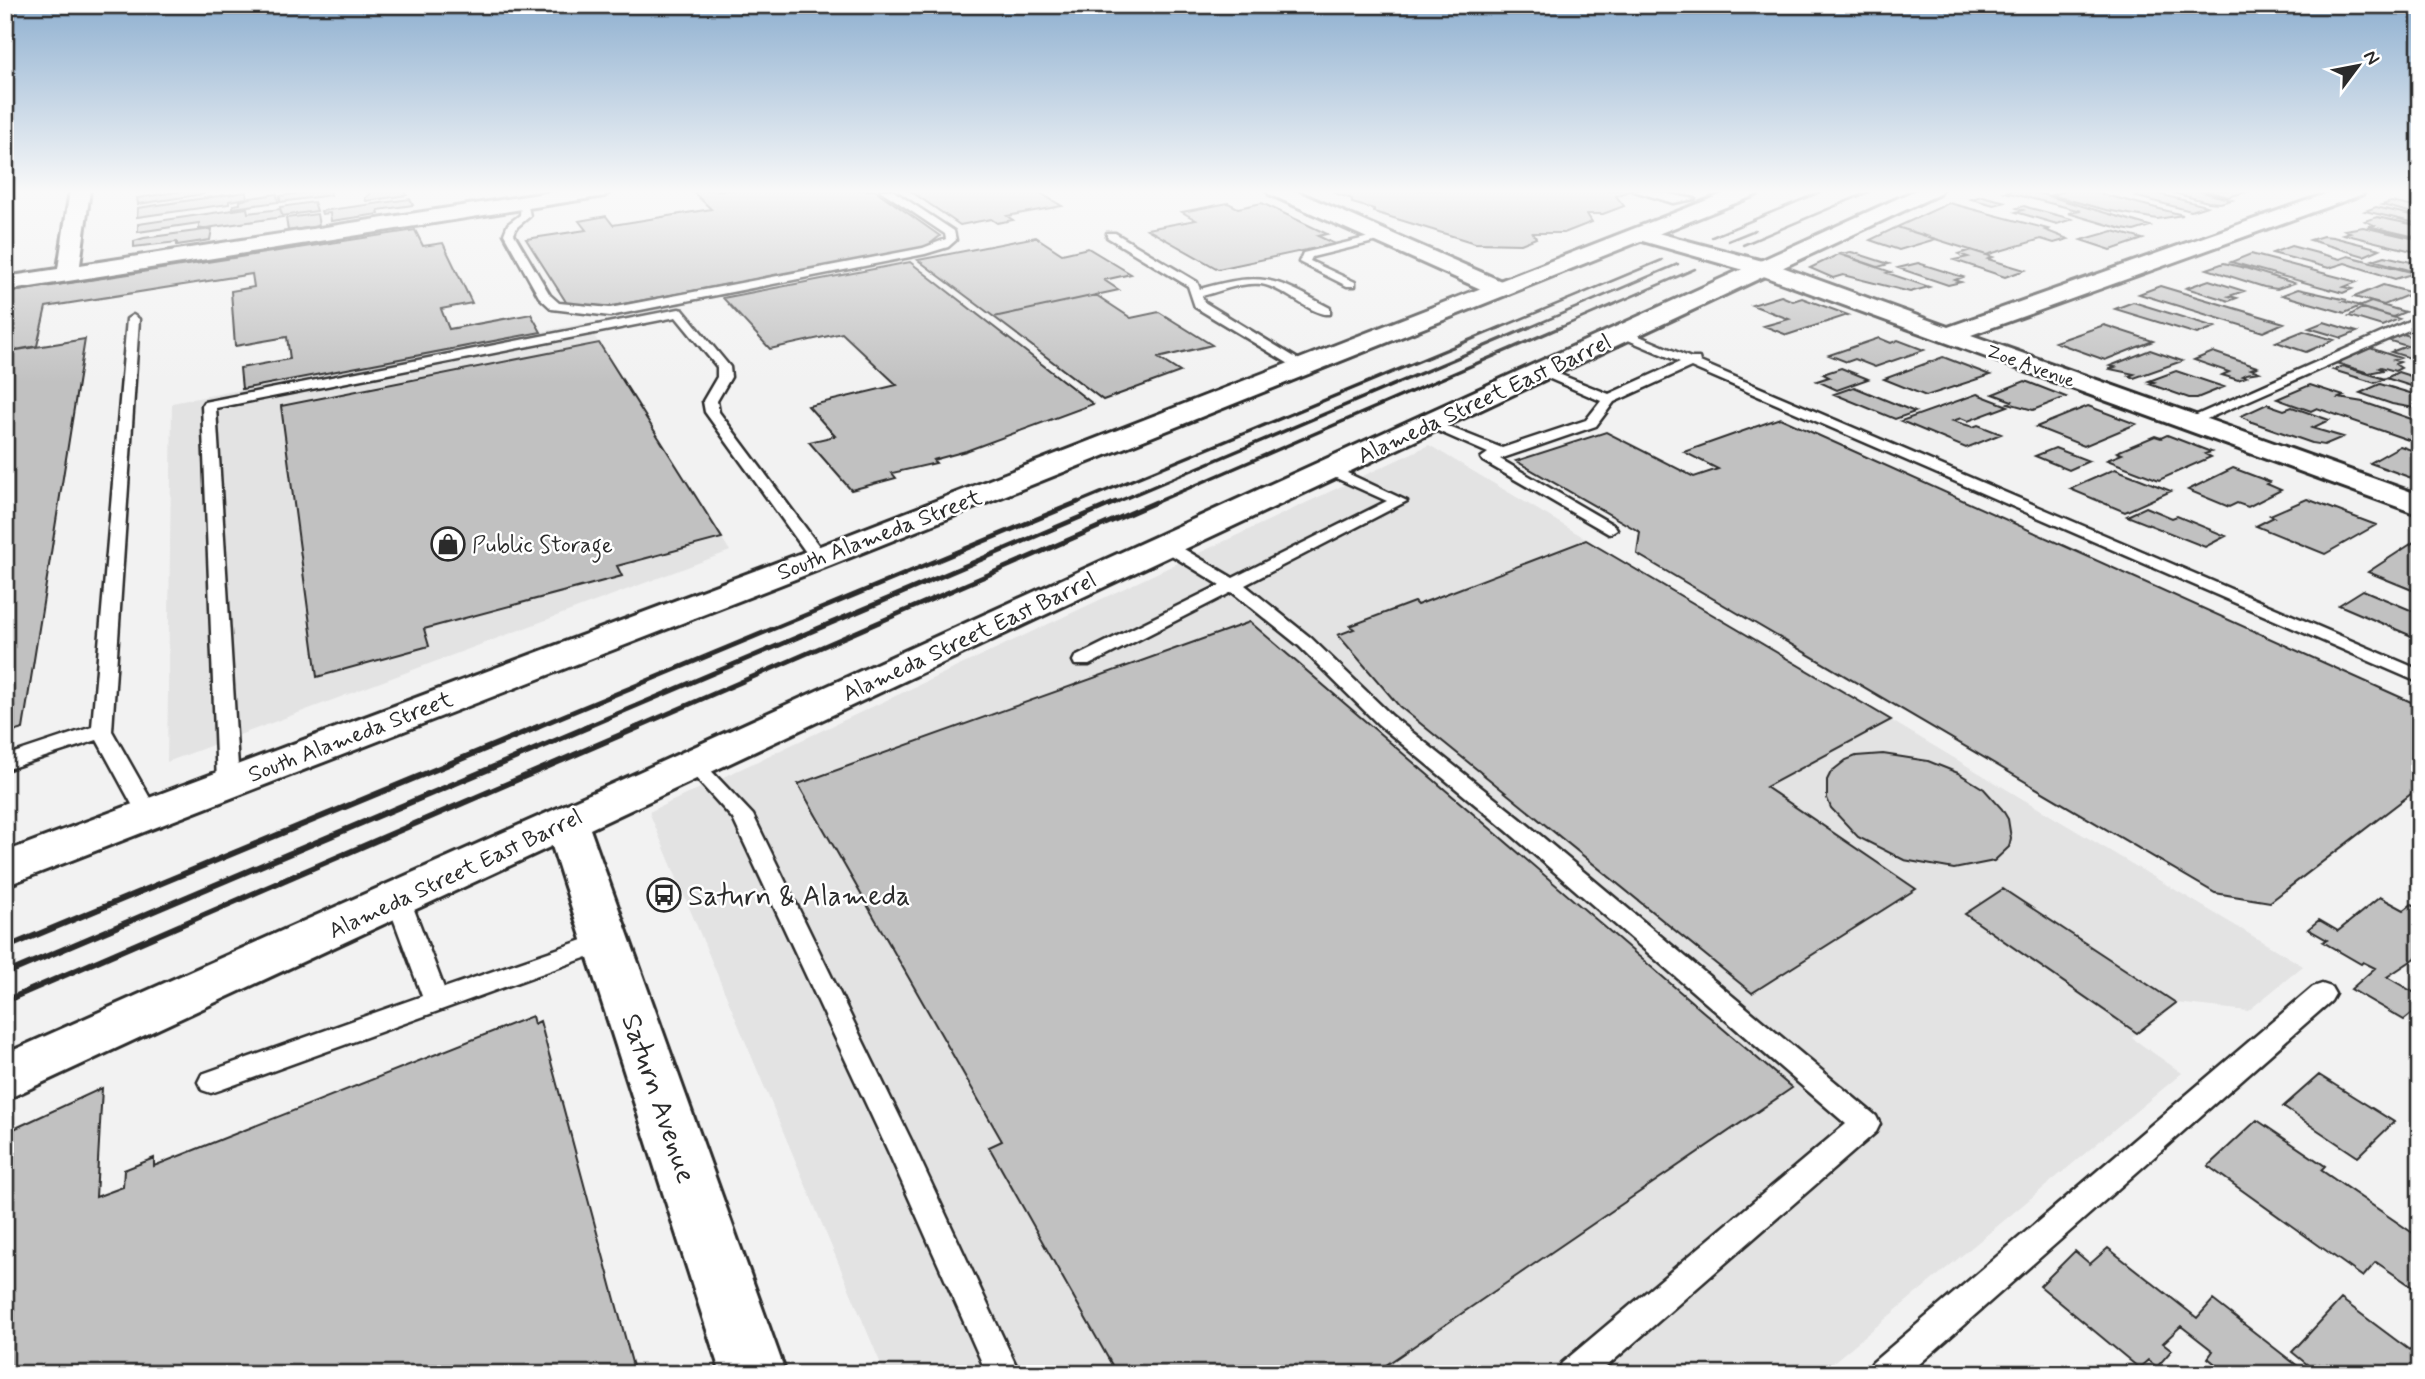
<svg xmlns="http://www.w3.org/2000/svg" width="2425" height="1379" viewBox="0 0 2425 1379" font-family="Mynerve,sans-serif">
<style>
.built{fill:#e3e3e3}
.building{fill:#c1c1c1;stroke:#2b2b2b;stroke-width:2}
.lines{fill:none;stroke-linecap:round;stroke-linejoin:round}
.lane-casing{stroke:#2b2b2b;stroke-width:5}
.street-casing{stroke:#2b2b2b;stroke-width:6}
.secondary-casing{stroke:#2b2b2b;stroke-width:6}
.primary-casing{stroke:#2b2b2b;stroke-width:6}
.lane{fill:#fff;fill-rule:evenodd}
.street{fill:#fff;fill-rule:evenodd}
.secondary{fill:#fff;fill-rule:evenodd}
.primary{fill:#fff;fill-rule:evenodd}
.rail-far3{stroke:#2b2b2b;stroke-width:2.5}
.rail-far2{stroke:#2b2b2b;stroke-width:3.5}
.rail-far1{stroke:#2b2b2b;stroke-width:5}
.rail{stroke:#2b2b2b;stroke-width:6}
.labels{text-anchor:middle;stroke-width:5;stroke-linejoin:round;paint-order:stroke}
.far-street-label{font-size:19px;fill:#2b2b2b;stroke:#fff}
.street-label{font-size:23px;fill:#2b2b2b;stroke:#fff}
.poi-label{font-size:23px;fill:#2b2b2b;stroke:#fff;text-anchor:start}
.near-poi-label{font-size:28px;fill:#2b2b2b;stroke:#fff;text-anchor:start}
.near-street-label{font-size:28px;fill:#2b2b2b;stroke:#fff}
</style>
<rect width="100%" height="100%" fill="#f2f2f2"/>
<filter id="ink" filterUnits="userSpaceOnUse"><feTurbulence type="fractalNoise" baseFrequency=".0143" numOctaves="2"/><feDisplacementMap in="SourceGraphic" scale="14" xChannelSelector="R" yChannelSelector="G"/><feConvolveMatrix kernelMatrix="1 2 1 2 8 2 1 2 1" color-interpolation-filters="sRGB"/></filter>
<g filter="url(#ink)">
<path class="built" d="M586 323 730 551 167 762 172 403Z
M1429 445 2303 966 2248 1011 2176 1003 2137 1033 2132 1038 2182 1073 1819 1374H885L649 812Z"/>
<path class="building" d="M189 190 204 191V194L138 204 137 198Z
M321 190H330L331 195 280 202V196Z
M404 190 407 195 366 201 365 198 370 194 368 191Z
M706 190H875L940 236 926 247 602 308 568 305 526 239 586 230 579 221 606 216 613 225 711 209 693 192Z
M909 190H1035L1062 206 1007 216 1013 220 997 223 991 219 960 225Z
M1345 190H1631L1616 196 1624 206 1603 214H1587L1592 222 1564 233H1533L1536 238 1521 244 1475 243 1374 212V209L1352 203V199L1335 193Z
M2012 190H2028L2150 226 2134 231 2122 229 2068 213 2081 211 2005 192Z
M2069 190H2087L2183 215 2157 219 2106 210 2051 195Z
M2162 190H2195L2232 200 2220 203 2208 202Z
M2203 190H2239L2246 192 2228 197Z
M246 192 247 198 229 201V204L137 217 138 208Z
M2150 192 2207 206 2191 211 2134 196Z
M277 194 278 202 233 208V205L240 204V201L250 198Z
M1982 196 2006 202 1994 205 1971 199Z
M410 199 413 205 378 210 379 214 331 221 330 213 322 214 321 211Z
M314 202 317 211 282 216 280 207Z
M2391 202 2420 208V215L2382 205Z
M1228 203 1238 208 1262 203 1327 234 1318 236 1335 244 1218 269 1147 229 1196 220 1182 212Z
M1949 203 2048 229 2045 230 2068 239 2054 243 2041 239 1986 255 1897 227Z
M2024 206 2030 208 2072 219 2057 224 2016 212 2023 210 2017 208Z
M2376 207 2420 217V224L2365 211Z
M247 208 248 213 280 209 283 217 199 229V223L138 232V224Z
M317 214 319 226 288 231 286 218Z
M2377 217 2420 226V238L2368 226 2374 225 2365 221Z
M1897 227 1936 239 1899 250 1870 240Z
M2363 227 2420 240V253L2343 234 2350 232 2345 230Z
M212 229 210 240 177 245V242L134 247V241L144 238Z
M415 230 423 246 443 243 472 303 441 309 449 329 531 314 541 332 242 389 240 368 290 359 287 337 235 346 231 291 254 287 252 274 46 307 37 346 5 352V293Z
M2113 231 2143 239 2111 250 2081 240Z
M2323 236 2333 237 2380 249 2364 256 2310 240Z
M1036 237 1062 254 1088 248 1131 274 1104 280 1119 290 994 317 918 260Z
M2291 246 2340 259 2348 256 2415 273 2395 279 2345 263 2329 268 2272 253Z
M1971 250 1993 257 1988 259 2025 270 2005 277 1954 260 1968 257 1959 254Z
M1851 252 1855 253 1889 264 1878 267 1840 254Z
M1839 254 1891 272 1887 273 1929 287 1910 292 1843 275 1833 278 1810 268Z
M2251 254 2281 262 2357 282 2344 287 2352 289 2343 293 2231 262Z
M2385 256 2415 263 2420 261V273L2373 260Z
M910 262 1093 404 966 451 933 460 936 463 892 473 896 478 851 490 809 442 835 436 808 406 897 385 842 333 770 349 723 298Z
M1918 263 1963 277 1955 280 1961 282 1948 285 1898 268Z
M2224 263 2245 268 2294 283 2277 289 2264 287 2207 269Z
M2209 280 2244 291 2229 296 2237 298 2229 301 2186 288Z
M2383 285 2413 293 2384 305 2354 297Z
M2160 286 2284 323 2263 332 2139 294Z
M2298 289 2347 300 2343 301 2360 306 2345 313 2282 295Z
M1096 295 1131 318 1159 312 1212 345 1158 358 1180 372 1103 400 994 317Z
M1781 296 1793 301 1802 298 1848 315 1787 335 1764 326 1789 319 1752 305Z
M2133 302 2215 327 2197 334 2115 309Z
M2371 302 2405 312 2393 317 2359 307Z
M2362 308 2399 319 2382 326 2349 316Z
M2324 322 2357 332 2342 338 2309 328Z
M2104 325 2153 341 2105 360 2055 342Z
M2303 331 2334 340 2306 352 2276 342Z
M2403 334 2420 339V361L2391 352 2407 346 2387 340Z
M1879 338 1891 343 1898 340 1924 350 1875 367 1855 359 1847 362 1829 355Z
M85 339 23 729 5 734V352Z
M599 343 722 538 617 566 622 576 424 629 429 646 317 677 281 406Z
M2370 348 2400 358 2394 360 2400 362 2395 364 2401 368 2395 371 2381 367 2379 368 2383 370 2369 373 2336 363Z
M2150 350 2182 361 2134 378 2129 376 2134 374 2110 369 2115 367 2110 366Z
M2213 352 2257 367 2251 369 2259 372 2246 374 2242 376 2246 377 2238 380 2222 375 2229 372 2194 360Z
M1943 357 1990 375 1926 396 1884 379Z
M2342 366 2385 379 2375 383 2333 370Z
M1841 368 1868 379 1837 390 1817 381 1829 377 1823 374Z
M2176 371 2224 387 2197 398H2189L2149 384 2154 382 2149 381Z
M2398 372 2420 379V389L2386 378Z
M2025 381 2066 397 2033 410 2008 403 2012 401 1993 394Z
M2380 384 2420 396V409L2392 404 2360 393Z
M2310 385 2344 396 2339 398 2363 402 2420 422V444L2317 408 2311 411 2277 399Z
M1854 387 1915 412 1895 419 1834 394Z
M1977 394 2008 406 1968 421 1961 418 1953 421 1973 427 1978 425 2001 434 1966 448 1901 421Z
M2267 404 2284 410 2292 407 2329 420 2312 428 2343 437 2324 445 2312 443 2252 422 2241 416Z
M2088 406 2136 424 2084 446 2036 427Z
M1780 418 2420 706V787L2270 902 2215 893 1637 554 1640 532 1516 461 1606 432 1694 477 1718 469 1684 452Z
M2167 435 2211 452 2205 454 2211 457 2159 480 2107 460 2122 454 2117 452 2155 436 2161 438Z
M2400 446 2420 453V481L2370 463Z
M2055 448 2089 461 2069 470 2035 456Z
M2233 468 2270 482 2267 484 2281 490 2248 507 2237 503 2229 507 2188 490Z
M2115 469 2171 491 2125 512 2070 489Z
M2307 499 2376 525 2325 554 2256 526 2274 517 2270 515Z
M2146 507 2172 518 2177 516 2226 536 2205 547 2127 516Z
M2420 538V590L2417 592 2368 572Z
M1586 540 1891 720 1766 787 1916 889 1752 993 1399 706 1338 635 1354 629 1350 626 1414 602 1417 605Z
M2363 590 2420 614V633L2414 637 2339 605Z
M1250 622 1792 1088 1373 1374H1117L989 1147 1002 1141 798 784Z
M1883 754 1928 761 1958 773 1984 789 2002 809 2008 819 2011 838 2009 847 1994 861 1954 869 1904 860 1858 837 1831 808 1827 798V780L1831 772 1846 760 1856 756Z
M2003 889 2176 1003 2137 1033 1965 914Z
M2380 897 2404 910 2412 904 2420 908V955L2387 977 2420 996V1007L2404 1020 2351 989 2375 968 2363 962 2361 964 2323 942 2327 940 2308 929 2319 920 2338 931Z
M532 1016 534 1024 540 1021 635 1374H5V1133L102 1088 96 1197 123 1187 124 1170 154 1158V1166Z
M2319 1075 2394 1122 2358 1157 2283 1107Z
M2257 1120 2325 1166 2321 1170 2420 1238V1292L2376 1262 2363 1277 2208 1166Z
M2108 1248 2197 1318 2213 1300 2308 1374H2228L2208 1358 2213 1351 2181 1326 2163 1343 2172 1350 2157 1367 2148 1360 2139 1368 2040 1286 2075 1251 2090 1264Z
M2341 1299 2420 1358V1374H2319L2292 1352Z"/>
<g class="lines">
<defs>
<path id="lane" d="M880 190H892L954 231 956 240 948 247 925 254 610 316 552 309 539 297 504 234 508 224 520 215 521 202H527L530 216 517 227 514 234 550 295 559 303 610 308 923 248 946 239 945 234Z
M1631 190H1648L1695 199 1673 203Z
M1107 233H1115L1197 282 1200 289C1263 271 1275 278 1330 308V314C1312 316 1283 287 1261 284 1241 282 1221 291 1202 296L1204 302 1311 367 1309 370H1299L1195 307 1188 286 1107 237Z
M1382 234 1387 237 1386 239 1312 257 1310 261 1355 282V286H1347L1299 262 1303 253Z
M679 309 683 310 730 367 731 377 717 401 719 412 825 554 827 558 825 562H813L705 412 703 401 717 377V367L676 317 216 408 239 783 235 788H221L217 783 202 405 204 402Z
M133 315 139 319 112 731 159 814 156 819 148 821 140 819 97 740 5 770V756L92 727 127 319Z
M2420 316V325L2193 425H2183L2181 422Z
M1625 330 1691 358H1699L1700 362 2420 670V683L1691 367 1614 402 1596 426 1500 459 1615 526 1617 529 1609 534 1483 461 1481 458 1488 453 1422 424 1424 421H1434L1502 448 1586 420 1601 401 1534 372 1541 368 1546 369 1609 394 1680 362 1621 337 1619 334Z
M1330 465 1407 501 1245 585 1311 638 1392 716 1522 820 1876 1116 1880 1124 1876 1132 1598 1374H1557L1562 1363 1846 1124 1506 830 1378 724 1299 646 1232 592 1089 665H1075L1073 661 1075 657 1220 585 1160 548 1158 545 1160 542H1172L1233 578 1387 501 1325 473 1322 470Z
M693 757 700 759 753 815 912 1142 1020 1374H987L888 1151 733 819 683 764 686 759Z
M398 891 406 893 410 899 444 988 606 932 615 935 618 941 615 947 220 1090 211 1093 202 1090 198 1082 202 1074 422 996 386 899 390 893Z
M2322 984 2331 987 2335 994 2331 1001 1908 1374H1867L1872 1363 2313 987Z"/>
<path id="street" d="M70 190H90L80 265 565 190H613L604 196 5 291V277L58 269Z
M1267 190H1293L1508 284 1512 289 1508 294H1492L1269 194Z
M2337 190H2365L2363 194 1971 335 2420 495V515L1758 274 1632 238 1629 234 1632 230 1639 228 1774 264 1948 327Z"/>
<path id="secondary" d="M1916 190H1941L1939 194 590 829 786 1374H721L552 846 5 1100V1054L639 772Z"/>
<path id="primary" d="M1733 190H1760L1758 194 831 565 5 886V852L807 551Z"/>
</defs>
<use href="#lane" class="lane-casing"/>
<use href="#street" class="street-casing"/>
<use href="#secondary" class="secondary-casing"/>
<use href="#primary" class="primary-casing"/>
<use href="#lane" class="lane"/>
<use href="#street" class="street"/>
<use href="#secondary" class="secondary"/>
<use href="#primary" class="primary"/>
<path class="rail-far3" d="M1712 237 1825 190
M1728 241 1755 230
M1743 245 1873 190
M1497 329 1662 260
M1526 329 1678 264
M1557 329 1695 269"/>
<path class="rail-far2" d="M1074 504 1501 327
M1112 504 1530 327
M1152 504 1561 327"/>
<path class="rail-far1" d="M534 728 1078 502
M584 728 1116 502
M635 728 1156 502"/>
<path class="rail" d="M5 948 538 727
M5 974 588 727
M5 1001 639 727"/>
</g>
</g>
<linearGradient id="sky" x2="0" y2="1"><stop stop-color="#8fb0d0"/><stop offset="0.5" stop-color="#f9f9f9"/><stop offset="1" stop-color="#f9f9f9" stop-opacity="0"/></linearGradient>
<rect width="2425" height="383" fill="url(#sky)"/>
<defs>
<symbol id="shop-ring" viewBox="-11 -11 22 22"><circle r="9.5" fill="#fff" stroke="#2b2b2b" stroke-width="1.5"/><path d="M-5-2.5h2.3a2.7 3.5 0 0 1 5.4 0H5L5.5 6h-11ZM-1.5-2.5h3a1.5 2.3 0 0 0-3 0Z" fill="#2b2b2b"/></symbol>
<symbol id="bus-ring" viewBox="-11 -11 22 22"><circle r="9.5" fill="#fff" stroke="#2b2b2b" stroke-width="1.5"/><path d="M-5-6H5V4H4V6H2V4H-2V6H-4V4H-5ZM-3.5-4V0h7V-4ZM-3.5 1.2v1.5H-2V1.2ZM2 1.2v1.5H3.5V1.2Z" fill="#2b2b2b"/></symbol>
</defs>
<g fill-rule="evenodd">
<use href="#shop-ring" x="429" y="525" width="38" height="38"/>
<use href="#bus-ring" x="645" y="876" width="38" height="38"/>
</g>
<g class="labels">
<g class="far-street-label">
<text transform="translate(2031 365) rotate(20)" y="7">Zoe Avenue</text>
</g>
<g class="street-label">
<text transform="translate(1484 398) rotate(-25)" y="8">Alameda Street East Barrel</text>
<text transform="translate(879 534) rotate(-21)" y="8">South Alameda Street</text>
<text transform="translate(969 636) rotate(-25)" y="8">Alameda Street East Barrel</text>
<text transform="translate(350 736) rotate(-21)" y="8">South Alameda Street</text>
<text transform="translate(455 873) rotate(-25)" y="8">Alameda Street East Barrel</text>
</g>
<g class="poi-label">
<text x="472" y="552">Public Storage</text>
</g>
<g class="near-poi-label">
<text x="688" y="905">Saturn &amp; Alameda</text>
</g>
<g class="near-street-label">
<text transform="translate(660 1098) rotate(71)" y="10">Saturn Avenue</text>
</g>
</g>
<rect width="2425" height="1379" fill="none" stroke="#fff" stroke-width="28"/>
<rect x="14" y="14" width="2397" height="1351" fill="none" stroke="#2b2b2b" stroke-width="2.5" filter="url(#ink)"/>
<g transform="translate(2358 66) rotate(58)" stroke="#ffffff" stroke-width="5" paint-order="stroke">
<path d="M0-5L12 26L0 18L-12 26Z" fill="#2b2b2b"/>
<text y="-10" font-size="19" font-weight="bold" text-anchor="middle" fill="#2b2b2b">N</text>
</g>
</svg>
